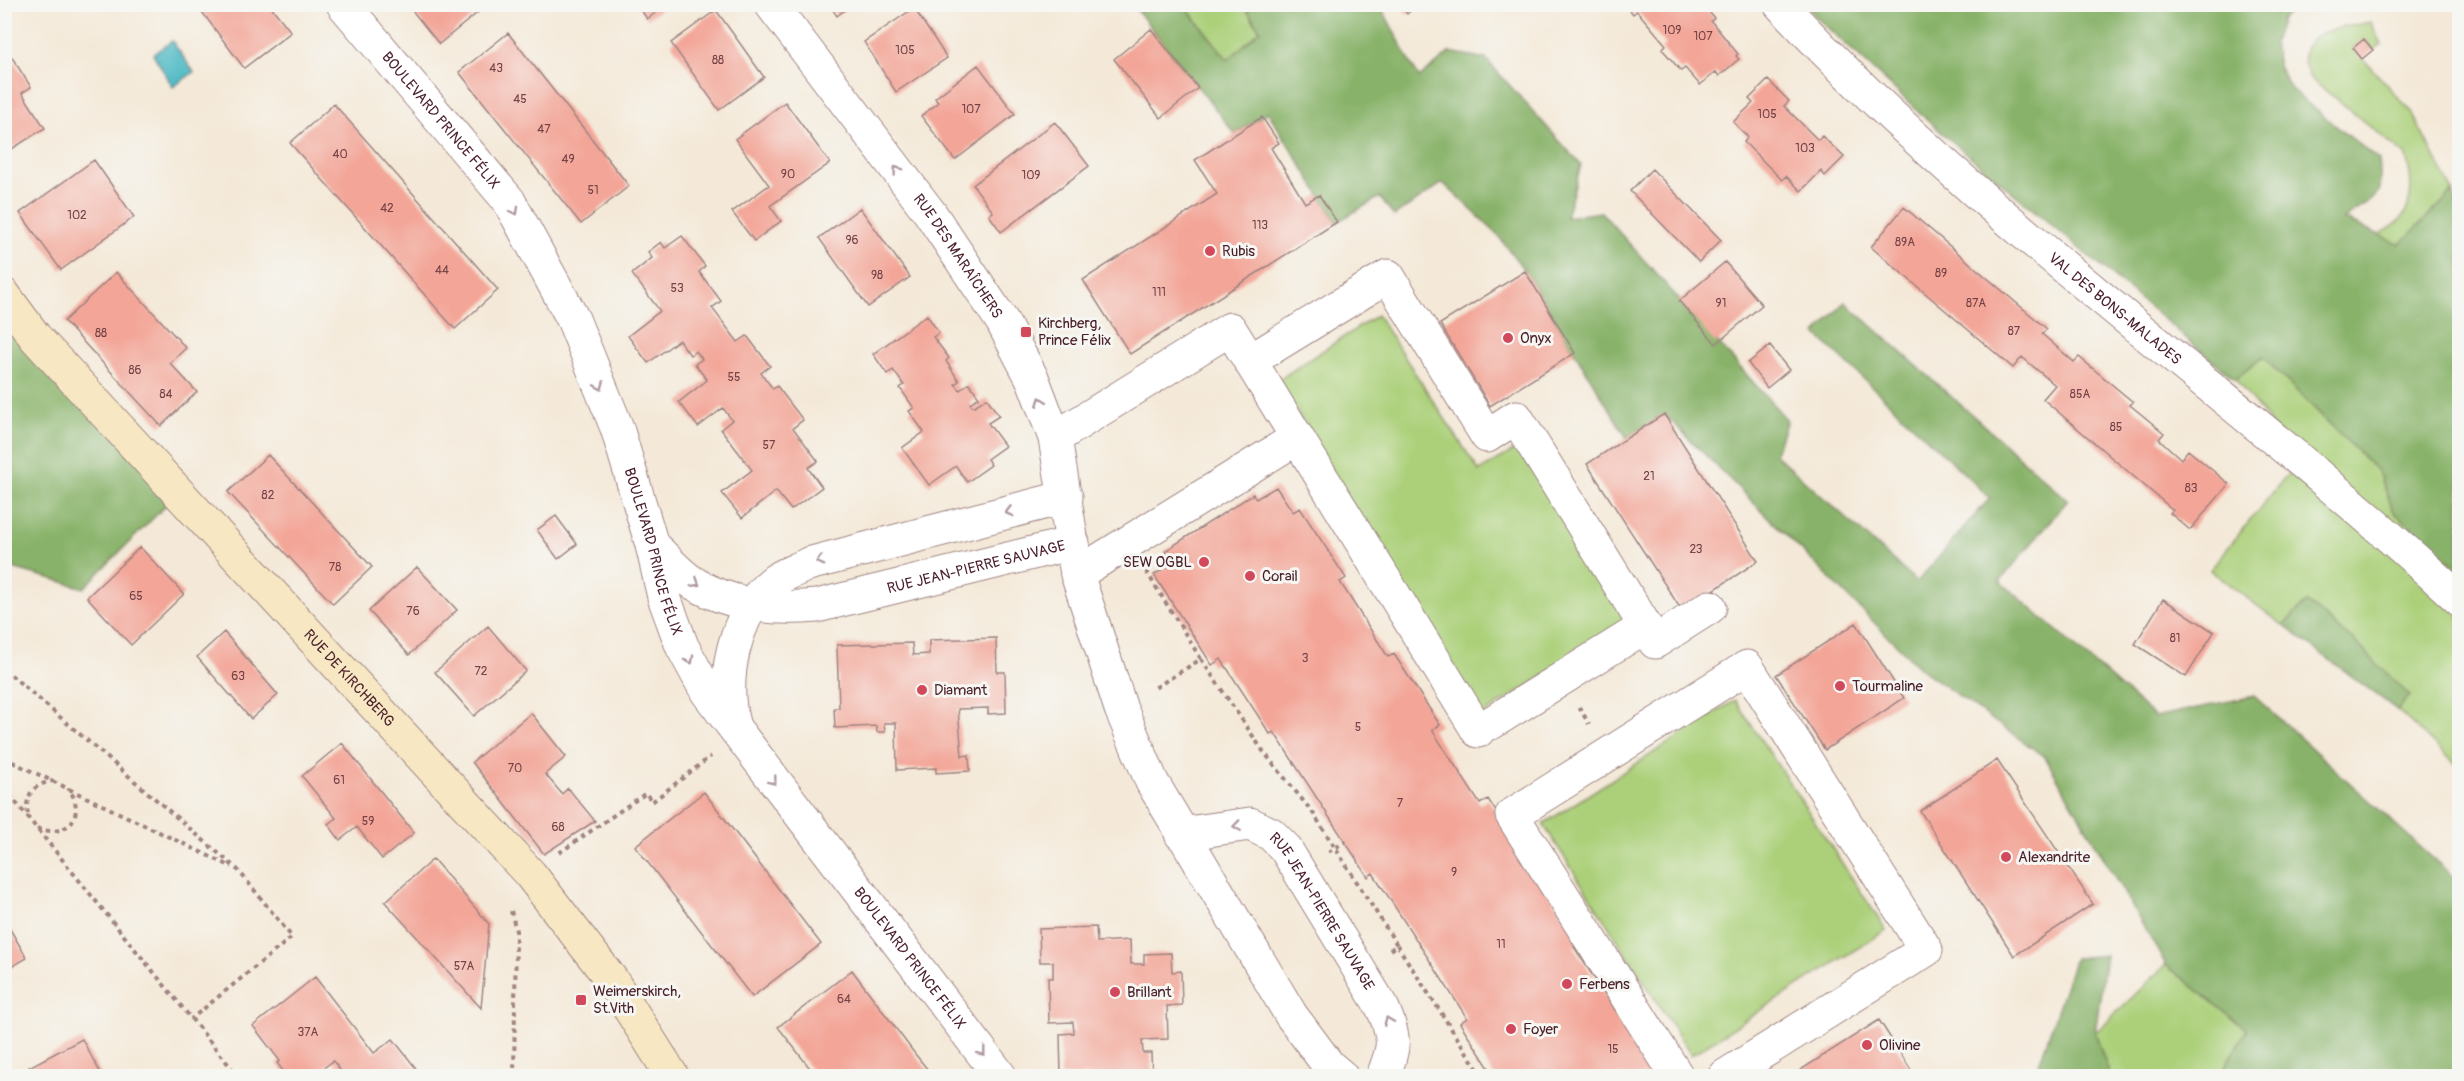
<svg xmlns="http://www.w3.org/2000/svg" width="2464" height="1081" viewBox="0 0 2464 1081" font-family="Pangolin,sans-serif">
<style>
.green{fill:#abd079;stroke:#7a7852;stroke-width:1.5}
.forest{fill:#88b269;stroke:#69684a;stroke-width:1.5}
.water{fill:#49b8c2;stroke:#4a6c76;stroke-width:1.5}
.building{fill:#f3a698}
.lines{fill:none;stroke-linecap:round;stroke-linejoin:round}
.street-casing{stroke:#9f8482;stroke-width:35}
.secondary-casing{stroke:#9f8482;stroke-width:35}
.path{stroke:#9f8482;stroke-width:4;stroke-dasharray:4.5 4.5;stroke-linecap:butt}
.street{stroke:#fff;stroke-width:33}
.secondary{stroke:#f7e8c3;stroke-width:33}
.oneway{stroke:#ae9aa0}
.poi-dot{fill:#d1495b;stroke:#f6f6f2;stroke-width:2}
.labels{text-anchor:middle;stroke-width:6;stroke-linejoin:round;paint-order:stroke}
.number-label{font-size:12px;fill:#744146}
.street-label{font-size:15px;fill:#4a1f2b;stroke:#f6f6f2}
.poi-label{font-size:15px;fill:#4a1f2b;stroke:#f6f6f2;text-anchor:start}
</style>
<rect width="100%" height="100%" fill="#f6f6f2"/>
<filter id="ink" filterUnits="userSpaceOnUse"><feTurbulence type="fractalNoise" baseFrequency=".0167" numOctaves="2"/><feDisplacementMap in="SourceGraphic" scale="12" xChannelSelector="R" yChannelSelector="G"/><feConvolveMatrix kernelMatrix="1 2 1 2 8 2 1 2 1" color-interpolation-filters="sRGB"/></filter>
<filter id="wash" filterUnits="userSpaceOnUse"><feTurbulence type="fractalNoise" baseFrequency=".008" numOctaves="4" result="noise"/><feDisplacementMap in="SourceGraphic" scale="24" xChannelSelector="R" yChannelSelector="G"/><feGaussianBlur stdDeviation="1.35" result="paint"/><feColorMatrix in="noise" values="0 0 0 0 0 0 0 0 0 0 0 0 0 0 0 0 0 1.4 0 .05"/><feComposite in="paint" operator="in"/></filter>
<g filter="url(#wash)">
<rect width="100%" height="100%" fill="#f4e9d8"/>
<path class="green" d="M1184 5H1243L1260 30 1228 60Z
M2371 22 2381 45 2373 50 2364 39 2353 48 2411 111 2453 192 2400 244 2380 235C2386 230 2395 226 2400 220 2415 204 2412 174 2405 155L2310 78C2308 73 2304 66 2304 60 2301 28 2349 27 2371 22Z
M1377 315 1479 471 1518 448 1632 618 1477 719 1278 380Z
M2263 357 2378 472 2395 512 2459 569V767L2397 710 2409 696 2355 642 2307 602 2283 625 2210 570 2299 460 2235 379Z
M1735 700 1886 930 1691 1055 1543 824Z
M2166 965 2247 1030 2219 1076H2107L2108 1070 2095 1033Z"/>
<path class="forest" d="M1243 4 1380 5 1419 78 1450 52 1486 59 1581 165 1566 217 1601 212 1787 420 1775 454 1917 582 1990 498 1816 334 1845 302 2068 500 2000 581 2155 717 2254 696 2459 882V1076H2219L2247 1030 2166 965 2045 757 1922 670 1664 414 1627 438 1525 271 1497 234 1443 183 1394 216 1380 197 1337 222 1268 112 1235 134 1133 5H1184L1228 60 1260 30Z
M1806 5H2303L2282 19 2274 42 2278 66 2292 91 2379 160C2384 204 2373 196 2344 219L2400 244 2453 192 2460 216 2459 569 2394 512 2378 472 2263 357 2235 379 1942 133 1817 18Z
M4 295 179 492 84 588 5 566Z
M2307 602 2355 642 2410 696 2397 710 2283 625Z
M2106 955 2095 1033 2108 1070 2107 1076H2044L2039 1064 2075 958Z"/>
<path class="water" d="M172 41 194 72 173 87 153 54Z"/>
<g id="blocks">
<path class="building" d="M196 4H269L291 32 244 68Z
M407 4H479L482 9 439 44Z
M637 4H668L647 19Z
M829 4H852L837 16Z
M1399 4H1418L1407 14Z
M1625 4H1703L1714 18 1711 21 1738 54 1736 56 1739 59 1719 76 1716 72 1700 85 1685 68 1681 71 1662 49 1666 45 1637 11 1633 14Z
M914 8 947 58 896 92 864 42Z
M716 10 764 77 719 110 671 43Z
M1151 29 1198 88 1161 118 1114 59Z
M508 33 629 186 581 224 459 72Z
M2364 39 2373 50 2362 59 2353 48Z
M4 45 31 87 22 93 45 128 4 154Z
M978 65 1015 114 955 160 921 116 938 103 935 98Z
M1768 80 1789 101 1784 106 1818 140 1822 136 1844 157 1825 176 1821 171 1801 191 1786 176 1782 180 1744 142 1748 137 1733 122 1753 103 1749 99Z
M785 102 830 163 770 206 781 221 754 241 732 212 769 185 735 139Z
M334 104 498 290 455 329 290 143Z
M1262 117 1279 143 1271 148 1305 203 1319 195 1337 222 1130 354 1083 280 1217 194 1195 160Z
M1055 122 1089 166 1001 232 989 215 993 212 973 185Z
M94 160 134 217 61 270 20 213Z
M1652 169 1721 240 1699 262 1630 191Z
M1904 207 2047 329 2042 334 2074 362 2079 357 2133 402 2130 405 2164 433 2159 439 2181 459 2188 450 2229 484 2190 530 2170 513 2173 510 2043 399 2055 385 2022 357 2013 368 1871 247Z
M860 208 910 277 868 307 819 238Z
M682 236 705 266 699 272 721 301 712 308 738 342 747 336 770 366 761 373 773 389 777 386 803 420 793 428 818 461 808 468 822 487 791 510 776 491 742 518 722 493 752 470 721 429 732 420 723 408 698 427 679 402 707 380 695 364 702 359 696 351 690 355 679 340 648 363 628 336 660 311 632 274 652 258 648 252 661 242 665 248Z
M1725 262 1762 305 1716 344 1679 301Z
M1525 271 1575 353 1490 406 1440 324Z
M116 272 186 348 170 363 197 392 161 426 64 321Z
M927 315 939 333 933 337 949 358 946 361 959 381 955 384 960 390 969 383 979 397 970 403 973 407 987 398 999 416 988 423 1005 446 987 459 991 465 967 482 956 466 929 485 902 448 924 432 909 411 914 408 900 388 904 385 893 370 887 374 873 354Z
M1770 346 1789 370 1767 388 1748 363Z
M1664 414 1758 561 1682 611 1587 464Z
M268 455 372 567 333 604 228 492Z
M1276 487 1293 512 1300 508 1346 578 1340 582 1388 657 1394 654 1440 725 1432 730 1480 804 1488 799 1581 943 1574 947 1623 1022 1626 1019 1663 1076H1494L1460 1023 1467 1018 1373 873 1368 877 1274 732 1270 734 1221 659 1212 665 1154 575 1173 563 1165 551 1253 494 1256 499Z
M556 516 577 544 558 559 537 530Z
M140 547 184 594 131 645 87 597Z
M417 567 457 610 409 655 369 611Z
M2163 599 2214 632 2186 677 2135 644Z
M1856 623 1904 698 1825 750 1776 675Z
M488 626 526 671 474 716 435 672Z
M224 632 278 695 251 719 197 657Z
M996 638 997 672H1005L1006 713 988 714V708L958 709 962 756 969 755 970 771 936 773V768L897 770 896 723H884L885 732H877L876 726 835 728 834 708H839L837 645 912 643 913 655 929 654V640Z
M531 713 566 757 545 774 562 794 568 788 595 821 544 854 472 762Z
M342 743 414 833 382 859 357 827 340 840 328 824 336 818 302 776Z
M1997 760 2093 904 2014 956 1920 811Z
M704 792 821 944 752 997 635 846Z
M433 859 489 924 481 1008 385 902Z
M4 919 27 958 4 971Z
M1096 927 1097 942 1130 940 1131 964H1144V954L1171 953 1172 972 1181 971 1182 1005 1167 1006 1168 1039 1142 1040 1143 1053H1151L1152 1076H1061L1060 1034 1074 1033 1073 1022 1049 1023 1048 978H1053V962H1040L1039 929Z
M852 970 915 1054 933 1076H816L778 1027Z
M315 977 374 1053 393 1039 422 1076H345L333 1061 313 1076H287L277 1063 280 1061 253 1026Z
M1879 1020 1915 1076H1802L1799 1071Z
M82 1039 102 1076H34L29 1067Z"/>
</g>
</g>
<g filter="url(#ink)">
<use href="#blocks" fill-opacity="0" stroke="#9f8482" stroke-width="1.5"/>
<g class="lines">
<defs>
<g id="street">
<path id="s1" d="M343 4 509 201 573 319 617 428 652 545 664 597 682 646 707 692 1000 1076"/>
<path id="s2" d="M771 4 930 213 1002 321 1033 380 1055 438 1077 574 1121 709 1152 782 1291 1015 1329 1066 1341 1076"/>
<path id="s3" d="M1780 4C1985 225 2239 395 2460 600"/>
<path d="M1055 438 1230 329 1250 361"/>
<path id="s4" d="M652 545C666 558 681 577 697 585 734 606 776 610 817 606L1073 543"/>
<path d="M1077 574 1297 438"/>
<path d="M1491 723 1635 633"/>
<path d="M734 727C720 681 734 612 774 581 784 574 797 570 808 564L1066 497"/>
<path d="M1478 731 1250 361 1388 276 1487 436 1516 417 1655 642 1710 607"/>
<path id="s5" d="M1181 834 1250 824 1271 834 1285 848 1383 1009C1396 1039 1395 1046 1383 1076"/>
<path d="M1677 1076 1512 815 1747 667 1926 950 1725 1076"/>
</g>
<g id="secondary">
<path id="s6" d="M4 295 35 337 530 874 611 979 672 1076"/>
</g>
</defs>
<use href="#street" class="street-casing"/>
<use href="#secondary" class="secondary-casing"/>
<path class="path" d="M1146 571 1201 659 1153 689
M1201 659 1263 751 1313 813 1397 945 1387 952
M4 669 238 870 292 937 191 1019
M1579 707 1589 724
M4 758 232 867
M4 788 238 1076
M28 814C24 795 34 784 53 781
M37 828C67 840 88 814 68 788
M1328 852 1345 842
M559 853 646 793 652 802 711 756
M511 911 516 931 514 1076
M1397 945 1482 1076"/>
<use href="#street" class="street"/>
<use href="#secondary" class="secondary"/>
</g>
<defs><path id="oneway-chevron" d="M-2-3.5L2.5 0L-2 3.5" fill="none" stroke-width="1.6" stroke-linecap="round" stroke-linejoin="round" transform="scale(1.5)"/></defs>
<g class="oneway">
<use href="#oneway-chevron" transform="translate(897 170) rotate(-127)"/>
<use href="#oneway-chevron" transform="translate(515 211) rotate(61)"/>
<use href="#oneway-chevron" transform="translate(600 386) rotate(68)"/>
<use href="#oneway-chevron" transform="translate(1041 401) rotate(-111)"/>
<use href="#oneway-chevron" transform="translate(1009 512) rotate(165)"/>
<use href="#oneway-chevron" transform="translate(820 561) rotate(165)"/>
<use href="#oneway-chevron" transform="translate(696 583) rotate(32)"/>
<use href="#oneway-chevron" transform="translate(690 660) rotate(62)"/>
<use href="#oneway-chevron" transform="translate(773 781) rotate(52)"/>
<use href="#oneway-chevron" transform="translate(1237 826) rotate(172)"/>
<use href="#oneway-chevron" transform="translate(1388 1021) rotate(-112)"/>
<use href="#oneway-chevron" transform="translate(982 1052) rotate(52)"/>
</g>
</g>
<g class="poi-dot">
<circle cx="1210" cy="251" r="6"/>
<rect x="1020" y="326" width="12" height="12" rx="3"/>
<circle cx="1508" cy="338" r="6"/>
<circle cx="1204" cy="562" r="6"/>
<circle cx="1250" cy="576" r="6"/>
<circle cx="1840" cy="686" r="6"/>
<circle cx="922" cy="690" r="6"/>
<circle cx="2006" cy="857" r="6"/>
<circle cx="1567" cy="984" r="6"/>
<circle cx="1115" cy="992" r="6"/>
<rect x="575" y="994" width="12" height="12" rx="3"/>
<circle cx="1511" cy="1029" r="6"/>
<circle cx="1867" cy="1045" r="6"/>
</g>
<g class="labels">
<g class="number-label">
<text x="1672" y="34">109</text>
<text x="1703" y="40">107</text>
<text x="905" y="54">105</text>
<text x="718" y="64">88</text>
<text x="496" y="72">43</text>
<text x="520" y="103">45</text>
<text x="971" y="113">107</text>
<text x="1767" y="118">105</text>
<text x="544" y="133">47</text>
<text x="1805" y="152">103</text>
<text x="340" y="158">40</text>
<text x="568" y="163">49</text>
<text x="788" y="178">90</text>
<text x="1031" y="179">109</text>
<text x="593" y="194">51</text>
<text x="387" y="212">42</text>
<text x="77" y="219">102</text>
<text x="1260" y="229">113</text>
<text x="852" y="244">96</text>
<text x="1905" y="246">89A</text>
<text x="442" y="274">44</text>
<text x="1941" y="277">89</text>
<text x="877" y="279">98</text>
<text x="677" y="292">53</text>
<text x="1159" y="296">111</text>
<text x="1721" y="307">91</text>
<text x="1976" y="307">87A</text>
<text x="2014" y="335">87</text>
<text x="101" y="337">88</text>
<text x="135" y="374">86</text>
<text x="734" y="381">55</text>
<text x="166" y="398">84</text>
<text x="2080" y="398">85A</text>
<text x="2116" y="431">85</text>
<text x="769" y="449">57</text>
<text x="1649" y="480">21</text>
<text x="2191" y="492">83</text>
<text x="268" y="499">82</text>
<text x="1696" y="553">23</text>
<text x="335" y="571">78</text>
<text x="136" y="600">65</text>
<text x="413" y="615">76</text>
<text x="2175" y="642">81</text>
<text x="1305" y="662">3</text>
<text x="481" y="675">72</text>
<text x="238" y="680">63</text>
<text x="1358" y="731">5</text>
<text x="515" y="772">70</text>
<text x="339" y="784">61</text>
<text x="1400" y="807">7</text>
<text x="368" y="825">59</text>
<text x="558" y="831">68</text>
<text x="1454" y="876">9</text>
<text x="1501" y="948">11</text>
<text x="464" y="970">57A</text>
<text x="844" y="1003">64</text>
<text x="308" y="1036">37A</text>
<text x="1613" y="1053">15</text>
</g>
<g class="street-label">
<text dy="5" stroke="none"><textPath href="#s1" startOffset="152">BOULEVARD PRINCE FÉLIX</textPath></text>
<text dy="5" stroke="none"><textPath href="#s2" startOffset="314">RUE DES MARAÎCHERS</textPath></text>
<text dy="5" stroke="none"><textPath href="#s3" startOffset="453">VAL DES BONS-MALADES</textPath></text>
<text dy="5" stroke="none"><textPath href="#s1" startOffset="638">BOULEVARD PRINCE FÉLIX</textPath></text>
<text dy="5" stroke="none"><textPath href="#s4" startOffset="348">RUE JEAN-PIERRE SAUVAGE</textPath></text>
<text dy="5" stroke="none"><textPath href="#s6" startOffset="516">RUE DE KIRCHBERG</textPath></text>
<text dy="5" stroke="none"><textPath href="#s5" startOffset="186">RUE JEAN-PIERRE SAUVAGE</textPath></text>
<text dy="5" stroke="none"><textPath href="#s1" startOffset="1124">BOULEVARD PRINCE FÉLIX</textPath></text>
</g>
<g class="poi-label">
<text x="1222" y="256">Rubis</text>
<text x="1038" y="328">Kirchberg,<tspan x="1038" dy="17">Prince Félix</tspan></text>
<text x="1520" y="343">Onyx</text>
<text x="1192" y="567" text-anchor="end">SEW OGBL</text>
<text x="1262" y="581">Corail</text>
<text x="1852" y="691">Tourmaline</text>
<text x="934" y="695">Diamant</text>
<text x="2018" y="862">Alexandrite</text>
<text x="1579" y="989">Ferbens</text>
<text x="593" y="996">Weimerskirch,<tspan x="593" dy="17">St.Vith</tspan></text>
<text x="1127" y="997">Brillant</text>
<text x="1523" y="1034">Foyer</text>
<text x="1879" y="1050">Olivine</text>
</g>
</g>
<rect width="2464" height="1081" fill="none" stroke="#f6f6f2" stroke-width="24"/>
</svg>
